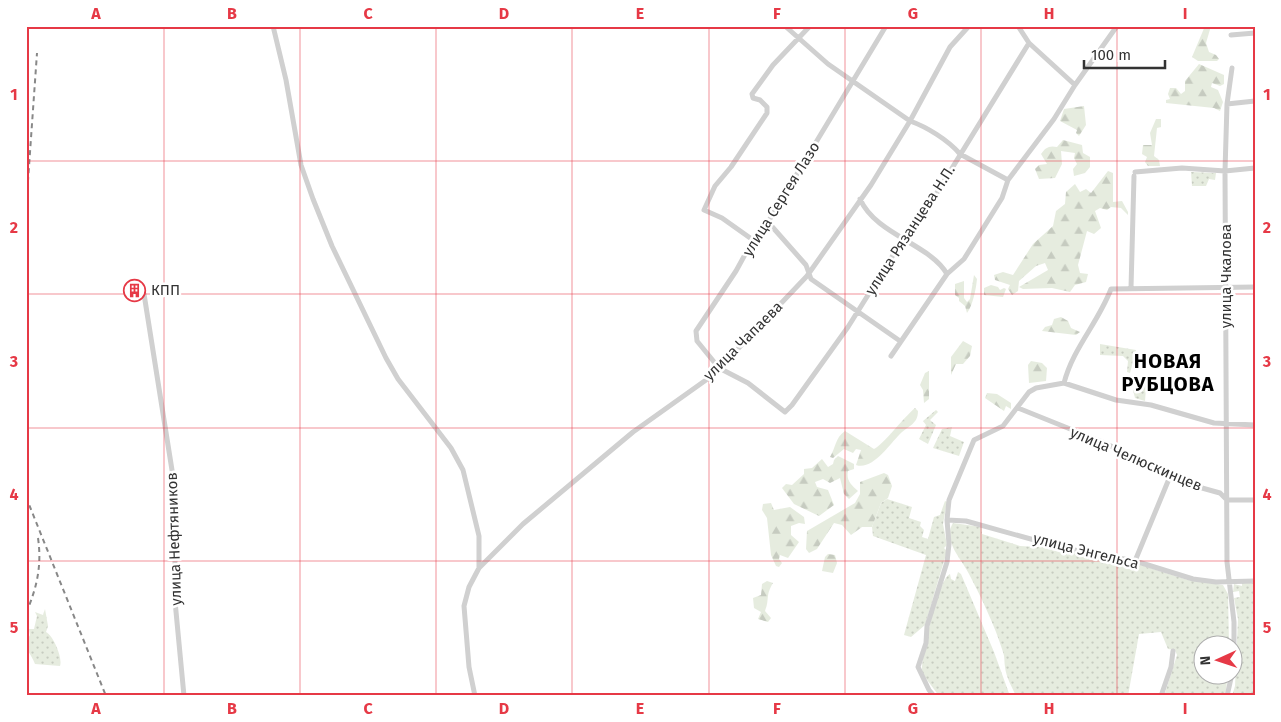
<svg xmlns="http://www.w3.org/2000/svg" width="1281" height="722" viewBox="0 0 1281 722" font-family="'Fira Sans',sans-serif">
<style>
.green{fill:url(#green-dots)}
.forest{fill:url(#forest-firs)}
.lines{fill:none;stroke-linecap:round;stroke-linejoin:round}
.street{stroke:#d0d0d0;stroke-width:5}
.rail{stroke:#888;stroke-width:2;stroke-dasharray:5 4;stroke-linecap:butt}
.grid{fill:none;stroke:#e63946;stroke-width:1;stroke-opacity:0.55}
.labels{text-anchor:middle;stroke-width:5;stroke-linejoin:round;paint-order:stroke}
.street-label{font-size:15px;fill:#333;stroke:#fff}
.poi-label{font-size:15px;fill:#333;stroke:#fff;text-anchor:start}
.district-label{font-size:20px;font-weight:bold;letter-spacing:1px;fill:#000;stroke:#fff}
.neatline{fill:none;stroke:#e63946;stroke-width:2}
.grid-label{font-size:16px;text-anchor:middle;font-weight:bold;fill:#e63946}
</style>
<defs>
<pattern id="green-dots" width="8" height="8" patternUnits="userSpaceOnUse" patternTransform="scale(1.25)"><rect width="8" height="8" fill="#e6ecdf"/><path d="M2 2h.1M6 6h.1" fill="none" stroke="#c6cbc0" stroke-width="1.8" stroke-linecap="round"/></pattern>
<pattern id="forest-firs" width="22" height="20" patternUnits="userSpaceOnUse" patternTransform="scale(1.25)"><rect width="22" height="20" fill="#e6ecdf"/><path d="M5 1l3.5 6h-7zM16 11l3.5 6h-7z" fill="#c6cbc0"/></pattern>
</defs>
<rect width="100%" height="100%" fill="#fff"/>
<path class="green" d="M1191 172 1216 173 1215 180 1209 179 1206 186H1192Z
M1100 344 1136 350 1130 373 1127 372 1128 361 1123 356 1100 355Z
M1144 376H1147L1145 401 1135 398 1133 390 1142 388V379Z
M936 410 938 412 930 420 936 425 928 444 919 439 926 425 923 421Z
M952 427 950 436 964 442 959 456 933 448 942 429Z
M887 499 912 507 909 518 921 522 920 526 924 530 922 537 928 539 934 517 940 515 945 501 947 502 943 524 947 545 944 548 947 551 925 625 911 637 904 635 926 555 873 536 872 527 881 503Z
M953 523 982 527V534L1020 546 1038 547 1039 544 1134 563 1188 580 1223 585 1228 594 1229 644H1204V674L1228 675 1225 696H1164L1177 655 1175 650 1168 649 1161 632 1139 634 1128 696H1016C1012 687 1006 677 1005 667 1004 662 1005 657 1003 652 995 626 982 599 969 574 962 559 942 541 953 523Z
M958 572 961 574 994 652 1010 696H939L922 673C921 658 938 579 950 574L951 579 955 581Z
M1255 582V696H1232L1235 686 1238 619 1234 598 1240 597 1239 591 1233 592 1234 584 1242 586V583Z
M45 609 48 626 46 632C53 635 63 658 60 666L35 664C30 651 22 649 30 635L29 629H34L37 616 35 612 43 615Z"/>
<path class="forest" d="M1205 26H1211L1206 43 1209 52 1216 55 1219 59 1217 61H1198L1192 57Z
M1199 64 1224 75V84L1220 86 1212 83 1211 87 1218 90 1223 102 1220 111 1214 108 1166 103V100L1170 99 1168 94 1170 88H1176L1181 94 1185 91V81Z
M1084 106 1086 125 1079 136 1076 133 1077 130 1060 121 1064 109Z
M1156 119H1161V127L1157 128 1154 156 1159 160 1160 166H1148L1145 162 1147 157 1142 154 1143 145H1152L1150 133Z
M1063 140 1082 145 1083 153 1090 157V167L1085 173 1074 176 1073 169 1077 164 1074 158 1075 153 1061 151 1062 164 1055 178 1039 179 1035 169 1039 165 1047 164 1041 154C1045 148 1049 145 1057 147Z
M1108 171 1113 173V202L1122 201 1128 212V215L1121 208 1111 207 1107 210 1100 208 1095 211 1101 228 1094 234 1087 231 1078 265 1080 273 1088 274 1086 282 1075 285 1070 292 1052 288 1023 289 1019 287 1048 270 1045 263 1036 266 1019 281 1018 291 1012 295 1008 289 1010 285 995 280 994 275 1003 272 1013 275 1033 244 1053 226 1056 211 1065 204 1066 192 1075 184 1080 192 1086 189 1091 193Z
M974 275 977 279C976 289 973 305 967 313L965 306 959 301V298L955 295V284L964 281V298L967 302 970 299Z
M991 285 998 287 1000 290 1004 288 1006 289 1003 297 984 295V288Z
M1061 317 1068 321 1071 328 1080 332 1076 335 1042 331 1045 327 1052 325 1054 319Z
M963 341 972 346 970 356 963 364H956L951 375V357Z
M1031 361 1042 363 1047 368 1046 381 1029 383 1028 365Z
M929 371V399L924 403 923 390 920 385 925 373Z
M987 393 997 394 1011 403V409L1006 406 1004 411 985 398Z
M915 408 918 411C918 425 907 426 899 435 890 444 872 471 856 465L861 450 856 449 853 453 844 449 833 458 830 457C836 447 835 438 845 431L874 449C883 445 903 418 915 408Z
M838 456 854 464V469L848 471C846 480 851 485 858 491L849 499 844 494 840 478 830 483 823 479 815 482 817 487 828 490 834 505 819 516 794 504 782 488 786 484 792 485 804 474V469L812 468 822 459 828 467 833 464 834 460Z
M884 473 888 475 892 486 888 498 881 503 872 527H862L851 535 842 525 834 523 817 549 809 553 806 549 807 531 855 503 860 494V482Z
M771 503 774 510 790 507 804 517 805 524 799 523 791 526V535L799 542 788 558 780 555 779 559 782 563 779 567 776 566 771 555 767 518 762 510 763 504Z
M828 554 835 555 837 563 833 573 822 571 825 557Z
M767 581 773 583C765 596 770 599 765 611L771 618 768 622 758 619 761 612 754 608 753 598 761 595 762 584Z"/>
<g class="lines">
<path class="street" d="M273 26 286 80 301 165 313 199 332 246 386 358 398 379 451 448 463 470 479 536V568
M785 26 828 64 910 121C927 127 948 140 960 154L1008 180
M1018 26 1029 43 1075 85
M1231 35 1255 33
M1232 68 1227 104 1225 171 1227 562 1234 622V664
M1227 104 1255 101
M1135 172 1182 168 1225 171 1255 168
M860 199C876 235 930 244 947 274
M768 222 806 265 811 279 900 341
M753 240 722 218 704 210 715 186 731 167 767 113V107L760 100 753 98 752 94 773 65 810 26
M1131 288 1134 176
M144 294 175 489V601L184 696
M891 356 947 274 964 259 1002 198 1008 180 1054 119 1075 85 1117 26
M719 368 748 383 785 412 792 405 848 327 895 252 922 217 1029 43
M719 368 697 341 696 331 736 271 753 240 768 222 886 26
M1064 383 1116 400 1151 405 1214 423 1255 425
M1018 408 1100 441 1202 488 1220 493 1227 500H1255
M947 520 966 521 1063 548 1135 561 1193 579 1216 582 1255 581
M1135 561 1171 474
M475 696 469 667 464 606 469 587 479 568 523 524 633 432 713 375 807 276 871 185 910 121 950 47 969 26
M934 696 929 690 918 667 926 643 927 626 947 562 949 544 947 520 949 500 974 440 1003 426 1029 392 1036 388 1064 383C1073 348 1098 323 1111 289L1255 287
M1161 696 1171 667 1173 651
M1227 696 1232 674"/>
<path class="rail" d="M26 209 37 53
M26 497 106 696
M26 582 28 551 26 516
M26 613C37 588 42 565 38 538"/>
</g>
<path class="grid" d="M164 26V696M300 26V696M436 26V696M572 26V696M709 26V696M845 26V696M981 26V696M1117 26V696M26 161H1255M26 294H1255M26 428H1255M26 561H1255"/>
<defs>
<symbol id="building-ring" viewBox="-11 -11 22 22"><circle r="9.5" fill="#fff" stroke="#e63946" stroke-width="1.5"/><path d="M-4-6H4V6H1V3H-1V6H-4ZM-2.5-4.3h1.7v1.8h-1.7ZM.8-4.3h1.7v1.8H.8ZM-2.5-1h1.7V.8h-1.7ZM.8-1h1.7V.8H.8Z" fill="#e63946"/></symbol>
</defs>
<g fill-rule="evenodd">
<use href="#building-ring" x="122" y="278" width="25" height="25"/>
</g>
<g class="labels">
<g class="street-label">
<text transform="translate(781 199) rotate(-58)" y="5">улица Сергея Лазо</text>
<text transform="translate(910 230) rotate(-57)" y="5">улица Рязанцева Н.П.</text>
<text transform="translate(1226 276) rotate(-90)" y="5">улица Чкалова</text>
<text transform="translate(743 341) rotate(-45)" y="5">улица Чапаева</text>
<text transform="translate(1136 459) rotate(23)" y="5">улица Челюскинцев</text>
<text transform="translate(174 539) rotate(-92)" y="5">улица Нефтяников</text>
<text transform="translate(1086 551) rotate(14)" y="5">улица Энгельса</text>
</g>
<g class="poi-label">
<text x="151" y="295">КПП</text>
</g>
<g class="district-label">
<text x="1168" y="368">НОВАЯ<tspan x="1168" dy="23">РУБЦОВА</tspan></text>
</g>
</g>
<rect width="1281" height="722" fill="none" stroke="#ffffff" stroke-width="55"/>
<g transform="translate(1218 660) rotate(267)"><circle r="24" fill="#ffffff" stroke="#adadad"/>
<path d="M0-4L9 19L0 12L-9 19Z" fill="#e63946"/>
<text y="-8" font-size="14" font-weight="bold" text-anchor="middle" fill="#333333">N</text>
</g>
<path d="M1084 60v8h81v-8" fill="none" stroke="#333333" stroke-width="2.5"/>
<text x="1091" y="60" font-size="15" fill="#333333" stroke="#ffffff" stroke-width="4" paint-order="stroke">100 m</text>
<rect x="28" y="28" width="1226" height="666" class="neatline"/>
<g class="grid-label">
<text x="96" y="19">A</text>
<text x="232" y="19">B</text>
<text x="368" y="19">C</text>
<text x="504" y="19">D</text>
<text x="640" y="19">E</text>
<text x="777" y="19">F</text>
<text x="913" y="19">G</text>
<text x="1049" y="19">H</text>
<text x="1185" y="19">I</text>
<text x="14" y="100">1</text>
<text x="1267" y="100">1</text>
<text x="14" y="233">2</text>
<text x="1267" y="233">2</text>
<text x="14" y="367">3</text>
<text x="1267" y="367">3</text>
<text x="14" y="500">4</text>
<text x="1267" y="500">4</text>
<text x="14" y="633">5</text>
<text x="1267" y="633">5</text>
<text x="96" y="714">A</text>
<text x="232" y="714">B</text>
<text x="368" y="714">C</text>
<text x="504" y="714">D</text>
<text x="640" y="714">E</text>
<text x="777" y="714">F</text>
<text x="913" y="714">G</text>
<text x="1049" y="714">H</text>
<text x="1185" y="714">I</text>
</g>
</svg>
